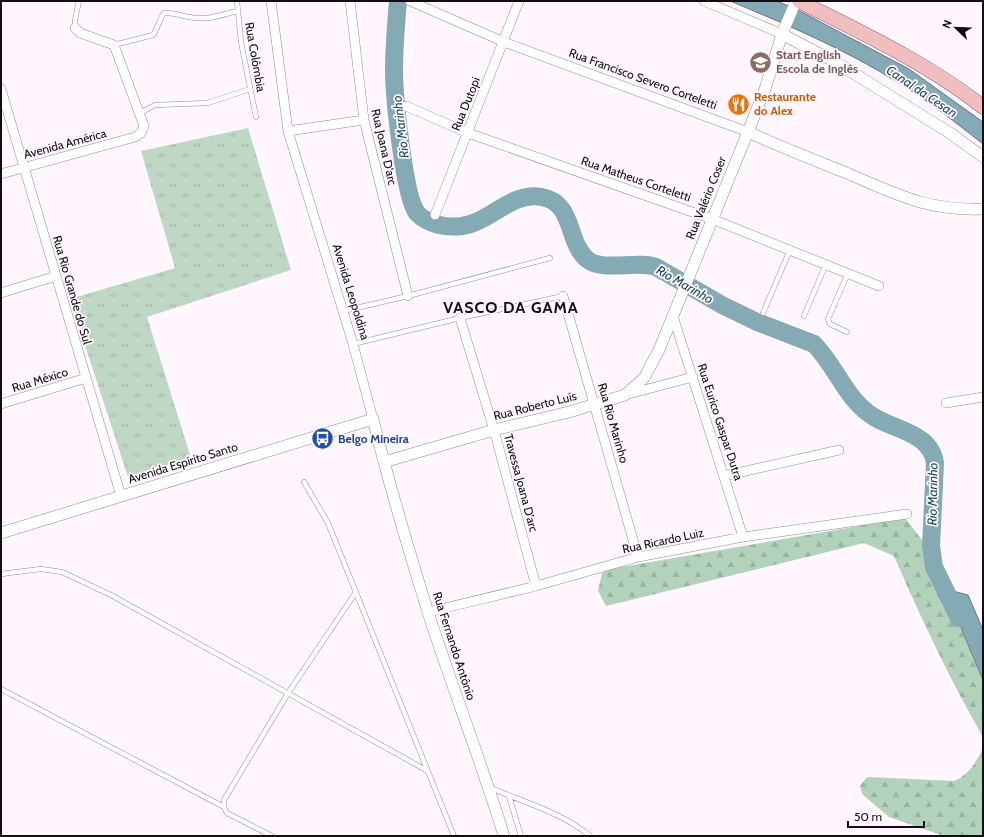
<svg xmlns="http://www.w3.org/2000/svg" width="984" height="837" viewBox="0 0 984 837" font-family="Cabin,sans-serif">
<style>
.grass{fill:url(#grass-tufts)}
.forest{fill:url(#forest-firs)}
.water{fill:#83aab5;stroke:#617b84}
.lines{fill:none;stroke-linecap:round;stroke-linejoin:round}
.river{stroke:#83aab5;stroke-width:18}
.service-casing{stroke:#958b94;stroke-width:5.5}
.minor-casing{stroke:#958b94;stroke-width:10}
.tertiary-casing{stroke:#958b94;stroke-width:12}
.primary-casing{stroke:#9b6465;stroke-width:15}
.service{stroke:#fff;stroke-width:4.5}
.minor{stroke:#fff;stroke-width:9}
.tertiary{stroke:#fff;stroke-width:11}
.primary{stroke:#f0bebe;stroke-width:14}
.labels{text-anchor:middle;stroke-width:3.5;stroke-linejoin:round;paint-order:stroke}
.education-label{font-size:12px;font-weight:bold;fill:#785e54;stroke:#fff6fe;text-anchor:start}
.street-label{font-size:12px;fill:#110d11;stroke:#fff6fe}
.food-label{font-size:12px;font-weight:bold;fill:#c56008;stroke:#fff6fe;text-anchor:start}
.transit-label{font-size:12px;font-weight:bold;fill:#164399;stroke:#fff6fe;text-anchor:start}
.water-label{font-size:13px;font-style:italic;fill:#1a505d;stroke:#fff6fe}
.district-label{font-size:16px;font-weight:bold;letter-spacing:1px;fill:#110d11;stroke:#fff6fe}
</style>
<defs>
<pattern id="grass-tufts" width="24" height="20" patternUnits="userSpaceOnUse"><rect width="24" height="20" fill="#bfd7c5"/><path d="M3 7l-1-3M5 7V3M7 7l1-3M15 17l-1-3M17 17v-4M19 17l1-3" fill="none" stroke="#a3b7a8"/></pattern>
<pattern id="forest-firs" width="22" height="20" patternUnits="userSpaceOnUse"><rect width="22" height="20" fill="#b3d2bc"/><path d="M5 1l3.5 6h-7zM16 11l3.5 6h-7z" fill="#99b3a1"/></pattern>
</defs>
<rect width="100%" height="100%" fill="#fff6fe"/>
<path class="grass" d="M248 128 291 270 147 317 191 458 128 477 70 299 175 268 141 151Z"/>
<path class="forest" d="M905 518 932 553 956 618 983 680V737C949 678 921 618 894 556L864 543 606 606 598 591 602 573 610 569Z
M983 748V836H944L889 817 862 794 860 786 867 777 954 781C970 774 976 762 983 748Z"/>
<path class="water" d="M730 1H777L800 11 909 69 983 122V144C956 123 929 101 899 83 846 50 788 25 730 1Z
M953 591 968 595 983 630V680L948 597Z"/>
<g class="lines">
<path class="river" d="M398 1C396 24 394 47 394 70 394 94 404 197 417 213 428 225 447 228 462 226 491 222 511 191 542 197 575 203 566 243 588 260 603 272 637 260 656 267L722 305 757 322 814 344C836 366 846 400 874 417 895 430 931 433 935 463L931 546 934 567 959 618"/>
<defs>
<path id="service" d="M237 1 241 42 256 117
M75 28V20L79 1
M114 45 153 35C158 28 159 20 164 13 173 12 181 16 189 17 206 21 221 15 237 11
M140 113 155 105 208 103 250 89
M343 311 408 296 550 258
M763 313 790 250
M804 316 826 264
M847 332 830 324 828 319 848 273
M353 344 460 318 563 296
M304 482 328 523 454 836
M1 574 41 569 62 572 111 595 426 770
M1 689 224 807
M489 787C522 802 562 812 590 836
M509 796 521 836
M272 836 227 813 224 807V800L288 693 356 592"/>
<path id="minor" d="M271 1 288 131 353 344 373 419
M350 1 364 120 408 296
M410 1 504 42 748 132
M704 1 782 34
M1 89 121 496
M406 106 468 133 712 219 879 286
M288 131 364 120
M1 174 135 137 141 133 144 126 114 45 80 33 75 28
M435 215 519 1
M1 293 56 276
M563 296 638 557
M673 316 743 537
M460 318 494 430 536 586
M625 395 693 377
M946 403 983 397
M1 404 86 378
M724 476 839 450
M428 612 536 586 638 557 743 537 907 514"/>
<path id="tertiary" d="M782 34 837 63 950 133 983 157
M748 132C779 146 812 159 844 172 895 193 925 211 983 209
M384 462 494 430 569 412 625 395 644 378 659 350 748 132 765 89 782 34 796 1
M1 533 373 419C389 484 408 548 428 612 452 687 481 761 504 836"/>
<path id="primary" d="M799 1C862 33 927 63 983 107"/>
</defs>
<use href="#service" class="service-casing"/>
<use href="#minor" class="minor-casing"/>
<use href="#tertiary" class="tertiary-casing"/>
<use href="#primary" class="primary-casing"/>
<use href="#service" class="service"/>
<use href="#minor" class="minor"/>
<use href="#tertiary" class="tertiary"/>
<use href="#primary" class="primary"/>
</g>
<defs>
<symbol id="university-disc" viewBox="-11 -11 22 22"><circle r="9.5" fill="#8d6e63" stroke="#fff6fe"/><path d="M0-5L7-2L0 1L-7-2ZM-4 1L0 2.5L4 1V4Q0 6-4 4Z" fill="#fff"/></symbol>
<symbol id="restaurant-disc" viewBox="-11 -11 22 22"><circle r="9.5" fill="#e8710a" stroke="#fff6fe"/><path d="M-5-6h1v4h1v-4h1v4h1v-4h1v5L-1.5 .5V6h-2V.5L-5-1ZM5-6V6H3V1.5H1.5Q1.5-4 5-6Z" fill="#fff"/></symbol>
<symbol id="bus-disc" viewBox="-11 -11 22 22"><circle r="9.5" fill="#1a4fb4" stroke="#fff6fe"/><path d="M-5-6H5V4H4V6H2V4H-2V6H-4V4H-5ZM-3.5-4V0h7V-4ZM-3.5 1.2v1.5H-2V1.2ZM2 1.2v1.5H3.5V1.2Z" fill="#fff"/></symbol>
</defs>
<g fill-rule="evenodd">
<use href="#university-disc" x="748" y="50" width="25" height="25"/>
<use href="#restaurant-disc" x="726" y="92" width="25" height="25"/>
<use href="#bus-disc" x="310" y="426" width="25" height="25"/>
</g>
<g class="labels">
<g class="education-label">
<text x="776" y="59">Start English<tspan x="776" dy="14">Escola de Inglês</tspan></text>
</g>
<g class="street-label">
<text transform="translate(255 57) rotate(80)" y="4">Rua Colômbia</text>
<text transform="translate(643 79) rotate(20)" y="4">Rua Francisco Severo Corteletti</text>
<text transform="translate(466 104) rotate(-68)" y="4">Rua Dutopi</text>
<text transform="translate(65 144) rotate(-15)" y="4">Avenida América</text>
<text transform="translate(384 147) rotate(77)" y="4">Rua Joana D'arc</text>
<text transform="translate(636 179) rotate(19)" y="4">Rua Matheus Corteletti</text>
<text transform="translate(706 198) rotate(-68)" y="4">Rua Valério Coser</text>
<text transform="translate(72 290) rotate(74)" y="4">Rua Rio Grande do Sul</text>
<text transform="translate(351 292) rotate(73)" y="4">Avenida Leopoldina</text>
<text transform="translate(40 380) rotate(-17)" y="4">Rua México</text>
<text transform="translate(535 406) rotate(-14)" y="4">Rua Roberto Luís</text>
<text transform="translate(720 422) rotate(72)" y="4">Rua Eurico Gaspar Dutra</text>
<text transform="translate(613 423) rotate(74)" y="4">Rua Rio Marinho</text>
<text transform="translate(183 463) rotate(-17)" y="4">Avenida Espírito Santo</text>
<text transform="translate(521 483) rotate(75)" y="4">Travessa Joana D'arc</text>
<text transform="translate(663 541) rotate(-12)" y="4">Rua Ricardo Luiz</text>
<text transform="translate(454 646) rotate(72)" y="4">Rua Fernando Antônio</text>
</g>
<g class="food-label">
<text x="754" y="101">Restaurante<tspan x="754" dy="14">do Alex</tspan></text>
</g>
<g class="transit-label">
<text x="338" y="443">Belgo Mineira</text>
</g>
<g class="water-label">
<text transform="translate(922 91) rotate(34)" y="5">Canal da Cesan</text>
<text transform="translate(400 127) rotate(-97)" y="5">Rio Marinho</text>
<text transform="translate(685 284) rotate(30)" y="5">Rio Marinho</text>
<text transform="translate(932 494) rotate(-89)" y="5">Rio Marinho</text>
</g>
<g class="district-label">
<text x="511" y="313">VASCO DA GAMA</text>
</g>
</g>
<rect width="984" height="837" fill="none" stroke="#110d11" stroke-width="4"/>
<g transform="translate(956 28) rotate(293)" stroke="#fff6fe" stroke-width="3" paint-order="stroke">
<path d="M0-3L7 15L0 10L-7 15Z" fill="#110d11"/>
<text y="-6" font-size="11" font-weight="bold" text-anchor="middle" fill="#110d11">N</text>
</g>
<path d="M848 821v6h76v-6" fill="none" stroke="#110d11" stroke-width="2"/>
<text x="854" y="821" font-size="12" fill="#110d11" stroke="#fff6fe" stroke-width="3" paint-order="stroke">50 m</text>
</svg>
